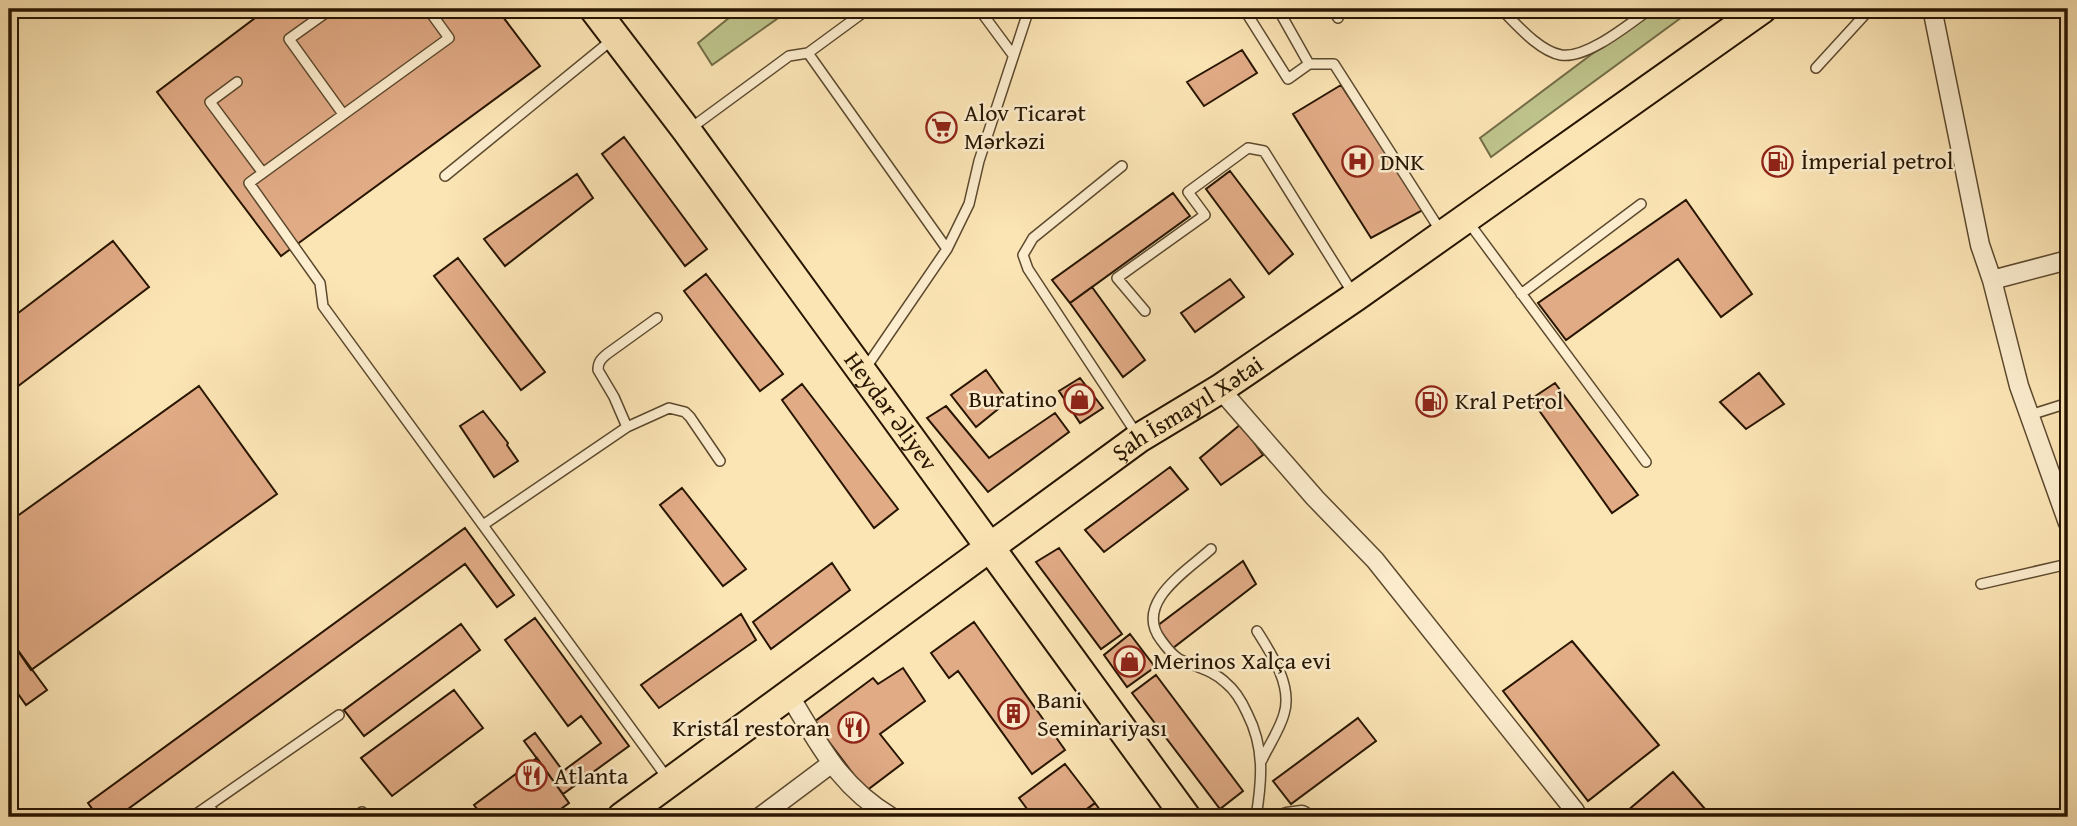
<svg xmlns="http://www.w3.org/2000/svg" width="2077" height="826" viewBox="0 0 2077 826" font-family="'Gentium Book Plus',serif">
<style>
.green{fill:#bfc58d;stroke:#736d47;stroke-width:2}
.building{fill:#e1ab86;stroke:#271501;stroke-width:2}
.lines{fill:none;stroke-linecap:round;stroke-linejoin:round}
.lane-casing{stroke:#5c492e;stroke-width:12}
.street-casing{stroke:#5c492e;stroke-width:21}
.primary-casing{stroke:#271501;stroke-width:32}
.lane{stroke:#fdeecf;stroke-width:9}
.street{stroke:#fdeecf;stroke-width:18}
.primary{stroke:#fce5b5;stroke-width:28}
.labels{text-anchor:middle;stroke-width:5;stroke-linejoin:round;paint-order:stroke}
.poi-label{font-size:24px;fill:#271501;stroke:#fdeecf;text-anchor:start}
.street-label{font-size:24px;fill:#271501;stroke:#fdeecf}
</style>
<rect width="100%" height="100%" fill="#fce5b5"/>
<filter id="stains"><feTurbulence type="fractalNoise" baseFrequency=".00286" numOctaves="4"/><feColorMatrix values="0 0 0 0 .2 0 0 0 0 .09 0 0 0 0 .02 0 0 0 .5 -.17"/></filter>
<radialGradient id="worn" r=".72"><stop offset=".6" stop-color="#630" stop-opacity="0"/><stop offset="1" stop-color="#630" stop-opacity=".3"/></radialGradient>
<path class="green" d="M740 9H791L712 65 698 43Z
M1652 9H1693L1491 157 1480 138Z"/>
<path class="building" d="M267 9H497L540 66 281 256 157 92Z
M1242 50 1257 73 1204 106 1187 82Z
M1341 85 1423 210 1371 238 1293 114Z
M624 137 707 249 685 266 602 154Z
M1230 171 1293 254 1269 274 1206 189Z
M577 174 593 198 505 266 484 239Z
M1173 193 1190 216 1070 303 1052 280Z
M1686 200 1752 294 1721 317 1678 259 1566 340 1538 303Z
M113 241 149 287 9 393V320Z
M458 258 545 372 521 390 434 276Z
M706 274 783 374 760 391 684 291Z
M1230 279 1244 297 1195 332 1181 313Z
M1092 287 1145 360 1123 377 1070 303Z
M986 370 1008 401 976 427 951 395Z
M1759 373 1784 404 1746 429 1720 402Z
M1080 378 1103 408 1080 423 1059 391Z
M1555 383 1638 495 1612 513 1531 399Z
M802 384 898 509 874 528 782 400Z
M199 386 277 494 31 670 9 638V522Z
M946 406 989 458 1055 413 1069 432 988 492 927 418Z
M483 411 508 443 507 445 518 461 494 477 460 426Z
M1241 424 1263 455 1221 485 1200 458Z
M1170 467 1188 489 1104 552 1085 530Z
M682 488 746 569 723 586 660 505Z
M465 528 514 595 497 607 465 564 117 817H98L88 803Z
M1059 548 1122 634 1101 649 1036 562Z
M1243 561 1256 584 1173 648 1157 626Z
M832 563 850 590 771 649 753 622Z
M741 614 756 640 659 708 641 685Z
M535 618 629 746 563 794 524 741 535 733 563 771 601 743 581 716 568 726 505 640Z
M974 622 1065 750 1032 774 958 671 949 678 931 653Z
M461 624 480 650 364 736 344 710Z
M1130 634 1155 667 1127 687 1104 655Z
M9 638 47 690 26 705 9 681Z
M1572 641 1659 745 1588 801 1503 691Z
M903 668 925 701 880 734 903 763 866 791 814 722 873 678 878 684Z
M1156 675 1243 791 1220 809 1132 693Z
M454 690 483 728 392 796 361 758Z
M1358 718 1376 741 1291 804 1273 781Z
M537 758 569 803 550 817H483L474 805Z
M1065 764 1095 803 1077 817H1033L1019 798Z
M1673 772 1712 817H1620Z
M1095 803 1105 817H1076Z"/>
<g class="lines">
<defs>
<path id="lane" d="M331 9 289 39 343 114
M428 9 449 38 249 183 320 283 323 306 668 779
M979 9 1013 55
M1244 9 1288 79 1309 64H1334L1440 230
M1278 9 1309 64
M1332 9 1338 18
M1501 9C1516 24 1539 51 1561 55 1587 59 1629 24 1650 9
M808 53 947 249
M1816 68 1870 9
M237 82 210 102 263 173
M691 128 789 56 808 53 868 9
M1122 166 1033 238 1023 255 1028 269 1138 436
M445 176 613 39
M1469 223 1646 462
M1521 294 1641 204
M1145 311 1117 278 1205 215 1188 192 1248 148 1264 151 1354 295
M865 369 947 249 969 204 979 161 1029 9
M2030 415 2068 403
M627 427 614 397 598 370C598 362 601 359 607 354L657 318
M483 525 627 427 669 408 685 412 690 417 720 461
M1211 549C1187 571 1133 603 1161 640 1166 647 1171 654 1179 659 1195 667 1213 670 1226 683 1236 691 1242 702 1247 713 1265 748 1262 780 1256 817
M1981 584 2068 564
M1257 631C1271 653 1293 686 1284 714 1280 729 1269 745 1262 760
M209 806 217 817
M192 817 339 715
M355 817 362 812"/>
<path id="street" d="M1928 9 1933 13 1980 245 1992 280 2019 386 2068 523
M1992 280 2068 260
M1220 389 1315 498 1375 560 1575 811
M789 695C820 745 838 785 891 817
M760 817 832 763
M1287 817 1302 815 1305 817"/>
<g id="primary">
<path id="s1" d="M594 9 687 131 1186 817"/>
<path id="s2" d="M622 817 1139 438 1220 389 1355 297 1762 9"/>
</g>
</defs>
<use href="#lane" class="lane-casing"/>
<use href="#street" class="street-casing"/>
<use href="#primary" class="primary-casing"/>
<use href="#lane" class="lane"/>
<use href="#street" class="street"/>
<use href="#primary" class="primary"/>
</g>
<defs>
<symbol id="supermarket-ring" viewBox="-11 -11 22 22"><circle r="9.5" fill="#fdeecf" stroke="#8f2418" stroke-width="1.5"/><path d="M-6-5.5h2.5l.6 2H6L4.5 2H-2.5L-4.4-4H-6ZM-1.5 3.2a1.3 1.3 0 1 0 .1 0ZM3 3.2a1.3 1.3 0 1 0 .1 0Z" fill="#8f2418"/></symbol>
<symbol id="fuel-ring" viewBox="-11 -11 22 22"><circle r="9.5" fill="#fdeecf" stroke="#8f2418" stroke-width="1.5"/><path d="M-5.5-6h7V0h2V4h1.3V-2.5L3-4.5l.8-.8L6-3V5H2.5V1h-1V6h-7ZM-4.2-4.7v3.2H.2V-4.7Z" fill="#8f2418"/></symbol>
<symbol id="hospital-ring" viewBox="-11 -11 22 22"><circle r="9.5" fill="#fdeecf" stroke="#8f2418" stroke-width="1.5"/><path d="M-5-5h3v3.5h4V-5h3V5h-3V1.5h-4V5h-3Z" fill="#8f2418"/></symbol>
<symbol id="shop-ring" viewBox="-11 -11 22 22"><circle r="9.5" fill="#fdeecf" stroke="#8f2418" stroke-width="1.5"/><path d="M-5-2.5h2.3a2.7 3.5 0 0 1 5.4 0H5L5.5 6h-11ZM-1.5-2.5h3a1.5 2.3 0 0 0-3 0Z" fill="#8f2418"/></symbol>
<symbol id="building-ring" viewBox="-11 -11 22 22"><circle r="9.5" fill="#fdeecf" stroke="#8f2418" stroke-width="1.5"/><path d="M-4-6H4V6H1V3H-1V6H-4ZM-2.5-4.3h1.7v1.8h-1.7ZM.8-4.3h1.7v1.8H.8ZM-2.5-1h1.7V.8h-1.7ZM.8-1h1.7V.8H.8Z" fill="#8f2418"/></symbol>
<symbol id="restaurant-ring" viewBox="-11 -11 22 22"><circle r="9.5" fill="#fdeecf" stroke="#8f2418" stroke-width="1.5"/><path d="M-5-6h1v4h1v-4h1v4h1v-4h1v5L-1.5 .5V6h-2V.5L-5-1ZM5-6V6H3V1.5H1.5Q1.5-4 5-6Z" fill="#8f2418"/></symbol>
</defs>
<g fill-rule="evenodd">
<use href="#supermarket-ring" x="924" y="110" width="35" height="35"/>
<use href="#fuel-ring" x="1760" y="144" width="35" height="35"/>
<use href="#hospital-ring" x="1340" y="144" width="35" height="35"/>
<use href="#shop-ring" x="1062" y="382" width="35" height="35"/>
<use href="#fuel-ring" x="1414" y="384" width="35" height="35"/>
<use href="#shop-ring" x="1112" y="644" width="35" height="35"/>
<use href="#building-ring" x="996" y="696" width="35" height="35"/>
<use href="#restaurant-ring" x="836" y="710" width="35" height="35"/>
<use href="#restaurant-ring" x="514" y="758" width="35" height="35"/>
</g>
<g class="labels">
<g class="poi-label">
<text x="964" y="121">Alov Ticarət<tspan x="964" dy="28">Mərkəzi</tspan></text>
<text x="1801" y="169">İmperial petrol</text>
<text x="1380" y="170">DNK</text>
<text x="1057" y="407" text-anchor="end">Buratino</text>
<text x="1455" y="409">Kral Petrol</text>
<text x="1153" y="669">Merinos Xalça evi</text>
<text x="1037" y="708">Bani<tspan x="1037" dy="28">Seminariyası</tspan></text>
<text x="830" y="736" text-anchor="end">Kristal restoran</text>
<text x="554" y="784">Atlanta</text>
</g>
<g class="street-label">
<text dy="8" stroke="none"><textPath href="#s2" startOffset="698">Şah İsmayıl Xətai</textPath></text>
<text dy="8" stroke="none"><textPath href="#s1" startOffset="500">Heydər Əliyev</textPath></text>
</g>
</g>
<rect width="2077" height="826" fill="none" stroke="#fce5b5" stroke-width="35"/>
<rect x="10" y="10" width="2056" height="805" fill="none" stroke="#271501" stroke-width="3.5"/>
<rect x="18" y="18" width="2042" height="791" fill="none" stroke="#271501" stroke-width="2"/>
<rect width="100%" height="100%" filter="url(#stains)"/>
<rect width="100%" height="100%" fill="url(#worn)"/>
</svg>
